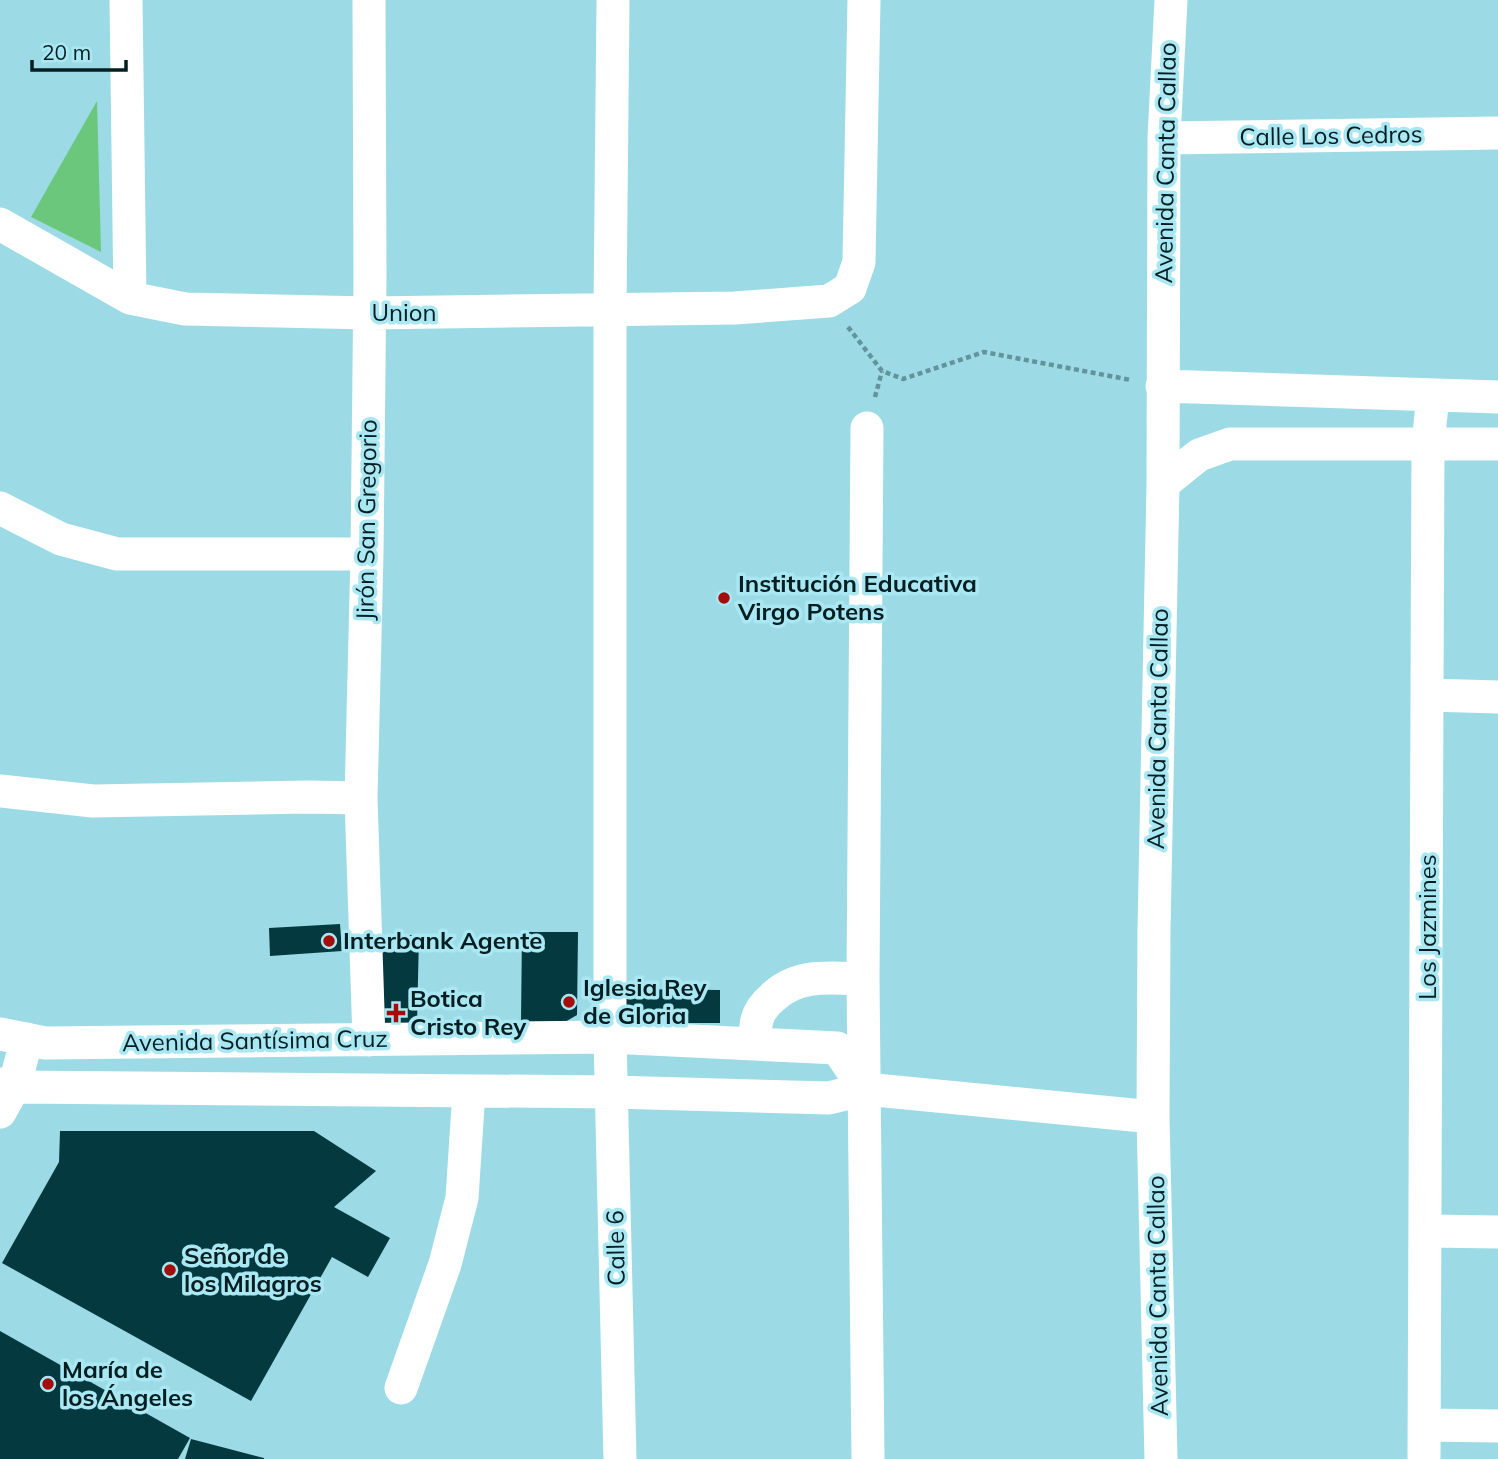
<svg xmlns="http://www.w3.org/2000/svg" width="1498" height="1459" viewBox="0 0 1498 1459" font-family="Mulish,sans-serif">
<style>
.park{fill:#6ac77c}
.building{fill:#043940}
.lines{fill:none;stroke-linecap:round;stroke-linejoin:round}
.path{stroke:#63949c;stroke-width:4.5;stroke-dasharray:5 3.5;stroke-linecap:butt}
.minor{stroke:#fff;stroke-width:33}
.poi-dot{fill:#a40d0b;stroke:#a9e8f3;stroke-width:2.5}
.labels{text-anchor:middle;stroke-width:7;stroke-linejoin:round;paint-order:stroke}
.street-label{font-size:24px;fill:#041e22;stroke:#a9e8f3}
.poi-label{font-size:24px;font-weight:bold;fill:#041e22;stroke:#a9e8f3;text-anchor:start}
</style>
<rect width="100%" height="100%" fill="#9cdbe5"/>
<path class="park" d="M97 101 101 252 31 217Z"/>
<path class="building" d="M340 924 342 951 270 956 269 928Z
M522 932H578L577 1015 565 1022H521Z
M380 935H419L417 1024H378Z
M620 989 720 990V1023H619Z
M60 1131H314L376 1171 334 1207 390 1238 368 1277 332 1257 251 1401 2 1263 59 1162Z
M0 1331 190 1438 178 1459H0Z
M191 1439 264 1458V1459H185Z"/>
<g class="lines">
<path class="path" d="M848 327 882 371 903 379 984 352 1131 380
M875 397 882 371"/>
<path class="minor" d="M126 0 130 298
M369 0 370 277 367 554 361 798 369 1040
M613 0 610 310V1037L620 1459
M1164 138 1498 133
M0 224 130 298 185 309 370 313 735 308 829 301 850 288 859 262 864 0
M1162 386 1498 397
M867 428 863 979 868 1459
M1163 484 1199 455 1230 444H1498
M0 508 61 539 117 554H367
M1428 695 1498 697
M0 791 93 801 307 797 361 798
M0 1034 45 1043 610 1037 837 1048 865 1089
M755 1042C756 1035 755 1027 757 1020 759 1011 766 1003 773 997 798 973 831 978 863 979
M0 1084 14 1087 613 1092 829 1098 865 1089 1153 1117
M0 1112 14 1087 27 1039
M1427 1231 1498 1232
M401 1388 445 1264 462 1198 469 1091
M1425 1425 1498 1426
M1161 1459 1153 1117 1154 930 1163 484 1164 138 1171 0
M1424 1459 1428 443 1433 396"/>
</g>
<g class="poi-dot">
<circle cx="724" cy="598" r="7"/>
<circle cx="329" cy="941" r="7"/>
<circle cx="569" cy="1002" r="7"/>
<path d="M392.5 1002.5h7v7h7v7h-7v7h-7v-7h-7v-7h7z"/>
<circle cx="170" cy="1270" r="7"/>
<circle cx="48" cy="1384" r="7"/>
</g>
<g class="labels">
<g class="street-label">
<text transform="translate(1331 136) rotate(-1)" y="8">Calle Los Cedros</text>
<text transform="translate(1166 163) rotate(-89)" y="8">Avenida Canta Callao</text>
<text x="404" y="321">Union</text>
<text transform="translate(367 520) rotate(-89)" y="8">Jirón San Gregorio</text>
<text transform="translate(1158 729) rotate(-89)" y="8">Avenida Canta Callao</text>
<text transform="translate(1428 927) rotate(-90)" y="8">Los Jazmines</text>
<text transform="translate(255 1041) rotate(-1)" y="8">Avenida Santísima Cruz</text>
<text transform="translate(616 1248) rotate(-91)" y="8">Calle 6</text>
<text transform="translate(1158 1296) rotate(-91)" y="8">Avenida Canta Callao</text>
</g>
<g class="poi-label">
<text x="738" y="592">Institución Educativa<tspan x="738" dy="28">Virgo Potens</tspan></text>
<text x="343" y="949">Interbank Agente</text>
<text x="583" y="996">Iglesia Rey<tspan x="583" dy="28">de Gloria</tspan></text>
<text x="410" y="1007">Botica<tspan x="410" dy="28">Cristo Rey</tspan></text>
<text x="184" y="1264">Señor de<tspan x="184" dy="28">los Milagros</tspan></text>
<text x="62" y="1378">María de<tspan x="62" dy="28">los Ángeles</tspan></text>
</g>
</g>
<path d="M32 60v10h94v-10" fill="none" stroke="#041e22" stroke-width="3.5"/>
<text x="42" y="60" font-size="21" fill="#041e22" stroke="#a9e8f3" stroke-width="5" paint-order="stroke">20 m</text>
</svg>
